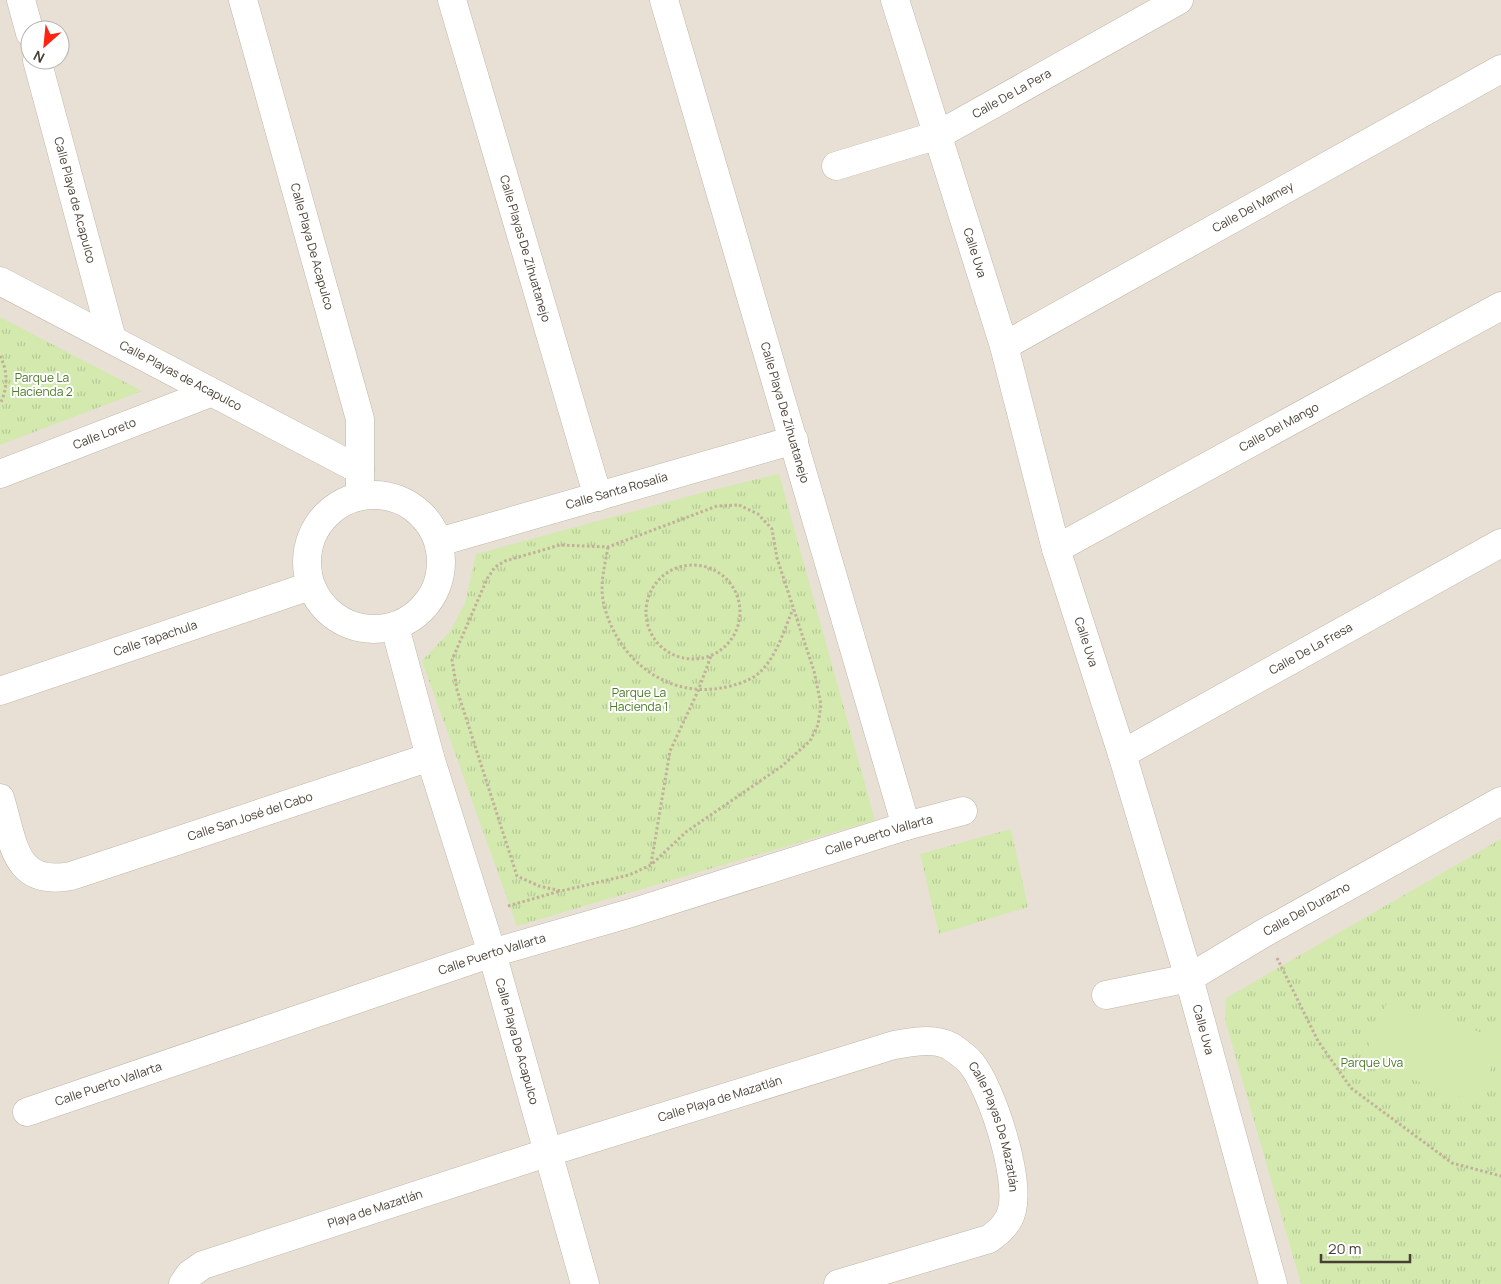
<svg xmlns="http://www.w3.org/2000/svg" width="1501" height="1284" viewBox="0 0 1501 1284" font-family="Manrope,sans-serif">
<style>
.residential{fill:#e8e0d5;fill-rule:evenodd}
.grass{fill:url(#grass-tufts)}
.pitch{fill:#d3e9ae}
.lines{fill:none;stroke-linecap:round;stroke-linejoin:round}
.minor-casing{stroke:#c0b6a9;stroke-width:29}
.path{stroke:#c2b09a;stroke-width:3;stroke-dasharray:2.5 2.5;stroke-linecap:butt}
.minor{stroke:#fff;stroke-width:28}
.labels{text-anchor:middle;stroke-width:4;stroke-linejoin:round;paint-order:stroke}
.street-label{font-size:12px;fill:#473f35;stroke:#fff}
.park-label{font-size:12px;fill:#4d7b27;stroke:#fff}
</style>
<defs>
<pattern id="grass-tufts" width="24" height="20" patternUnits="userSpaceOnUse" patternTransform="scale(1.25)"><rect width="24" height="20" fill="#d3e9ae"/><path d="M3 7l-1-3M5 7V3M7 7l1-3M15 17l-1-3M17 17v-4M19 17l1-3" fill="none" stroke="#b6c996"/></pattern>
</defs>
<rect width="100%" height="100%" fill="#f4efe7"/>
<path class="residential" d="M0 0H1501V1284H0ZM30 30H60V60H30Z"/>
<path class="grass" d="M0 317 142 391 0 445Z
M779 474 875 820 517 926 422 661 451 630 465 603 476 554 712 490Z
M1011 829 1028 907 939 934 920 854Z
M1501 839V1284H1301L1225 1020 1226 998Z"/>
<path class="pitch" d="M1388 1001 1500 1039 1480 1104 1362 1061Z"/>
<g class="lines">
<defs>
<g id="minor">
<path d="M21 0 30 33"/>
<path id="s1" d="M243 0 360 419V496"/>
<path id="s2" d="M452 0 598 497"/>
<path id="s3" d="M664 0 906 826"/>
<path id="s4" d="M895 0 1004 346 1056 549 1122 754 1189 978 1273 1284"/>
<path id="s5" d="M37 60 112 339"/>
<path id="s6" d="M836 166 938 135 1179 0"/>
<path id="s7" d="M0 281 360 470"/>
<path id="s8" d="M1004 346 1501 69"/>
<path id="s9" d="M0 474 210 393"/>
<circle cx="374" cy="562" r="67"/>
<path id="s10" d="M439 542 794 440"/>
<path id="s11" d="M1056 549 1501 306"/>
<path id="s12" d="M395 627 430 757 492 953 585 1284"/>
<path id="s13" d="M0 691 310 586"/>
<path id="s14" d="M1122 754 1501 543"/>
<path id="s15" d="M0 798C14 842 13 887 71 876L430 757"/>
<path id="s16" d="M1106 995 1189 978 1264 933 1501 801"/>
<path id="s17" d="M27 1112 492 953 631 913 906 826 963 811"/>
<path id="s18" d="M183 1284 190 1274 203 1265 546 1153 894 1045C913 1042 933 1037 950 1046 956 1050 966 1057 971 1063 992 1089 1020 1176 1012 1210 1009 1223 1000 1231 989 1239L838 1284"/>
</g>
</defs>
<use href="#minor" class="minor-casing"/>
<path class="path" d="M0 356C8 371 8 388 0 404
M739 505 758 514 772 529 777 558 814 671 821 705 818 725 810 741 782 766 686 832 651 865 629 875 561 891 539 886 517 876 457 690 452 660 487 579 495 567 505 561 560 545 608 547 717 506Z
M608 547C605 565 600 582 603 600 614 656 664 698 721 688 733 686 751 681 760 672 777 656 784 630 793 609
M646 612a47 47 0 1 1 94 0a47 47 0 1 1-94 0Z
M651 864 670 751 698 691 711 656
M508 906 560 891
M1277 958 1318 1041 1351 1088 1452 1163 1501 1176"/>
<use href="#minor" class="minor"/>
</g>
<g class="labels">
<g class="street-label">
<text dy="4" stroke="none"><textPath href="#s6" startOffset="191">Calle De La Pera</textPath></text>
<text dy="4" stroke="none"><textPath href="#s5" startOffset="145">Calle Playa de Acapulco</textPath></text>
<text dy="4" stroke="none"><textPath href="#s8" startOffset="285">Calle Del Mamey</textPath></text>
<text dy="4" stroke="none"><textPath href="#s1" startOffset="256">Calle Playa De Acapulco</textPath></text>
<text dy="4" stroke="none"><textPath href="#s2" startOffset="259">Calle Playas De Zihuatanejo</textPath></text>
<text dy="4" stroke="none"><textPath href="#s4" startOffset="265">Calle Uva</textPath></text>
<text dy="4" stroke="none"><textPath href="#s7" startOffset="204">Calle Playas de Acapulco</textPath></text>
<text dy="4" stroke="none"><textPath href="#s3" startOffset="430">Calle Playa De Zihuatanejo</textPath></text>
<text dy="4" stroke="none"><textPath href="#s11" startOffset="254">Calle Del Mango</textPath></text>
<text dy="4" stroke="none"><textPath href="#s9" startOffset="112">Calle Loreto</textPath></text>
<text dy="4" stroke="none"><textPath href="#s10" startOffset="185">Calle Santa Rosalía</textPath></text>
<text dy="4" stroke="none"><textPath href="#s13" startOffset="164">Calle Tapachula</textPath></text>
<text dy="4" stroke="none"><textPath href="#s4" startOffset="670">Calle Uva</textPath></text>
<text dy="4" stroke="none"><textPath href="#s14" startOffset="216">Calle De La Fresa</textPath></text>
<text dy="4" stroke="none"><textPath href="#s15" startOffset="311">Calle San José del Cabo</textPath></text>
<text dy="4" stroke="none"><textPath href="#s17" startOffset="896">Calle Puerto Vallarta</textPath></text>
<text dy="4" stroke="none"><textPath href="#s16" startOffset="221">Calle Del Durazno</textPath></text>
<text dy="4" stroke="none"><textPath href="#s17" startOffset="491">Calle Puerto Vallarta</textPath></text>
<text dy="4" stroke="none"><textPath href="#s4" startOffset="1075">Calle Uva</textPath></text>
<text dy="4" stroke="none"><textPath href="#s12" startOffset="432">Calle Playa De Acapulco</textPath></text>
<text dy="4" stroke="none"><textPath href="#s17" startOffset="86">Calle Puerto Vallarta</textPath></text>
<text dy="4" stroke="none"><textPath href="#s18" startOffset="571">Calle Playa de Mazatlán</textPath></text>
<text dy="4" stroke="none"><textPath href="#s18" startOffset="906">Calle Playas De Mazatlán</textPath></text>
<text dy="4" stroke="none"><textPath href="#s18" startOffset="209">Playa de Mazatlán</textPath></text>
</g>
<g class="park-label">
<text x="42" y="382">Parque La<tspan x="42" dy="14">Hacienda 2</tspan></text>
<text x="639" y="697">Parque La<tspan x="639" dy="14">Hacienda 1</tspan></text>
<text x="1372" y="1067">Parque Uva</text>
</g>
</g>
<g transform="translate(45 45) rotate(207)"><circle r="24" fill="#ffffff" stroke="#b5b2ae"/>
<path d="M0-4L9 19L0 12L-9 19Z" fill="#ff2312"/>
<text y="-8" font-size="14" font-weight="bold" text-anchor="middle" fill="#473f35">N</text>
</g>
<path d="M1321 1254v8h89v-8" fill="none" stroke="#473f35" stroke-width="2.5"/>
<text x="1328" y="1254" font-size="15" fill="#473f35" stroke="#ffffff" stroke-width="4" paint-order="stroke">20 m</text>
</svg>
